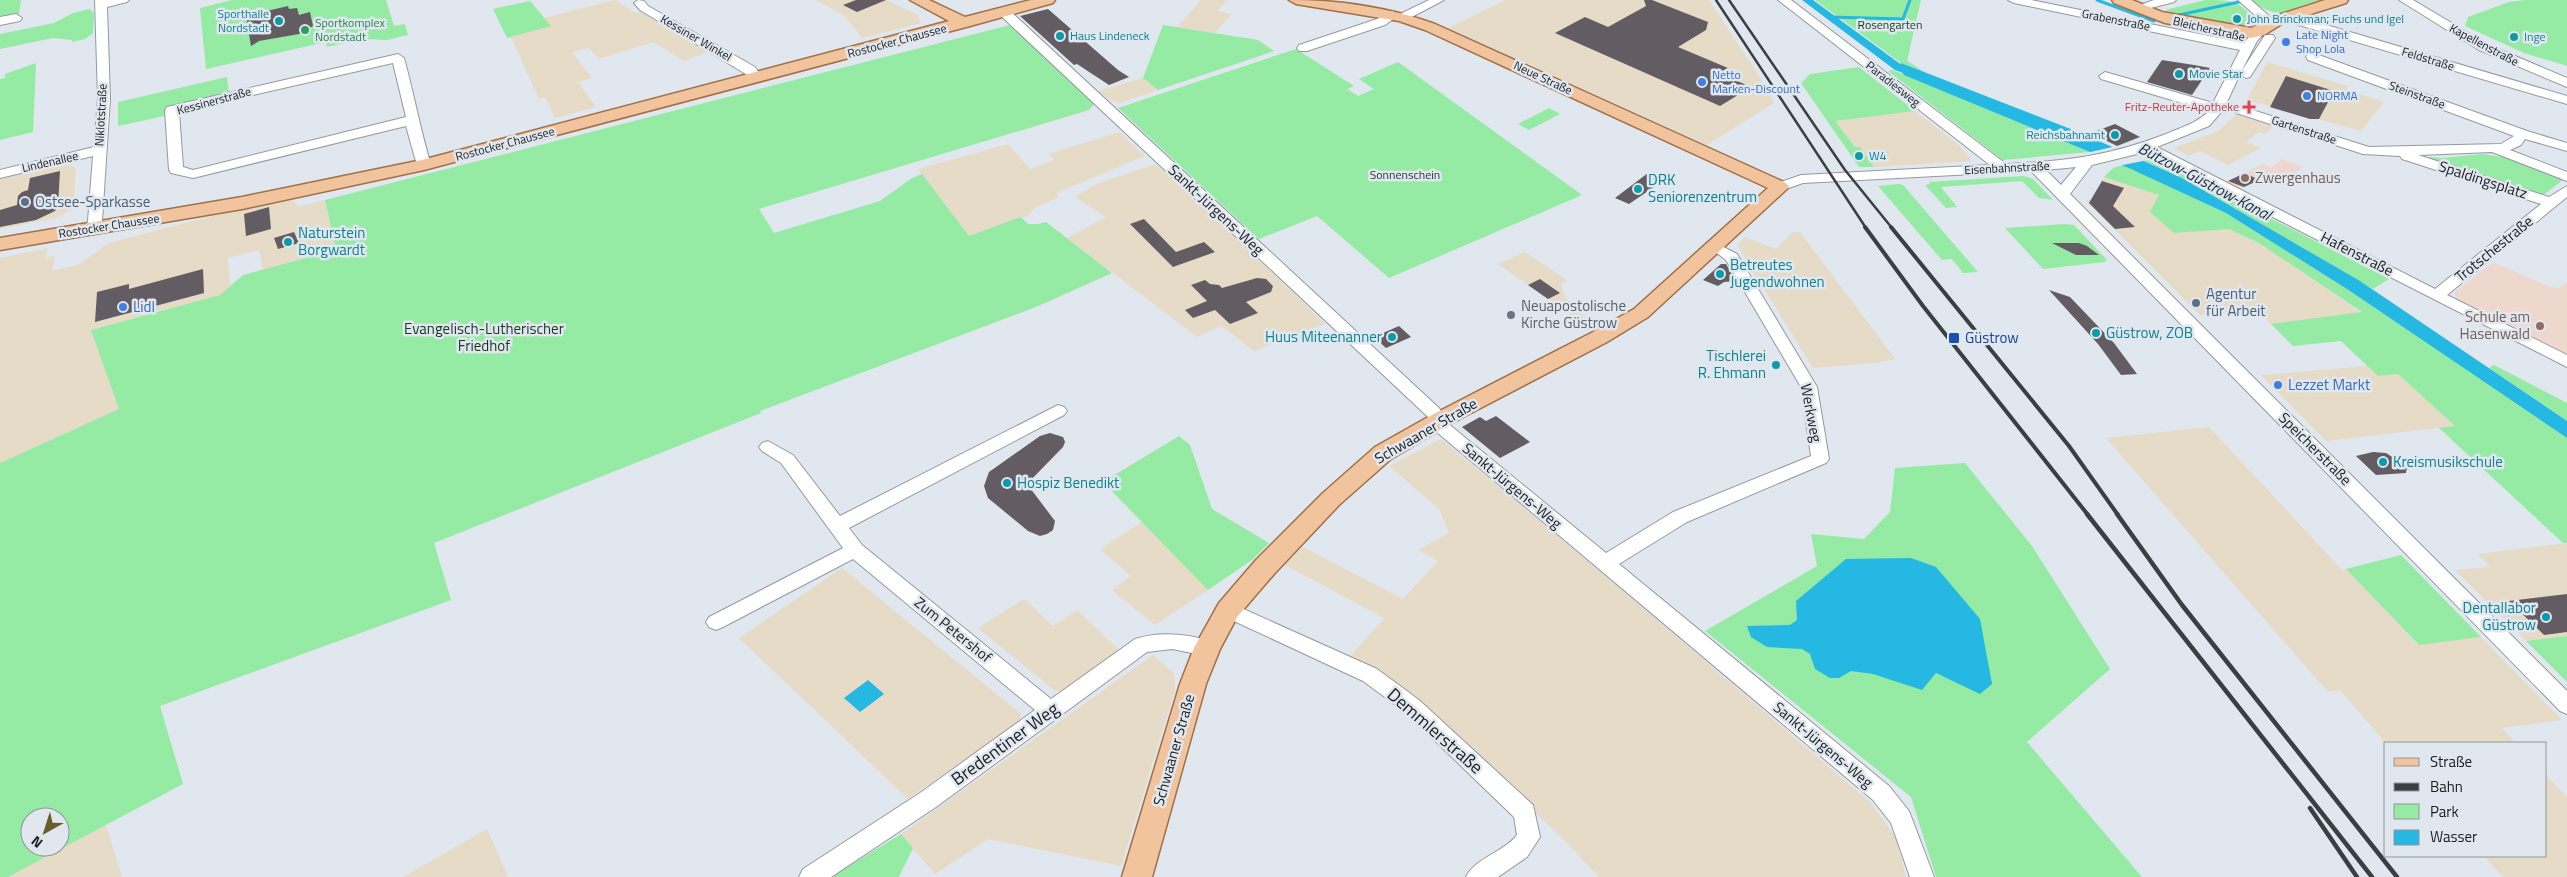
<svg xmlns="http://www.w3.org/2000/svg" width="2567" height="877" viewBox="0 0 2567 877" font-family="'Titillium Web',sans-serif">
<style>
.commercial{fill:#e6dbc7}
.education{fill:#eed7cc}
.green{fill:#95eaa4;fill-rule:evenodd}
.water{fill:#24b8e2}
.pier{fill:#e1e7ef}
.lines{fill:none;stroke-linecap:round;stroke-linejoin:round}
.stream{stroke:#24b8e2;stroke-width:3}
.canal{fill:#24b8e2;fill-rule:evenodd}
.building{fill:#635c62}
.minor-casing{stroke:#9499a1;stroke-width:2}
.major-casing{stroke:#a07046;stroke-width:3}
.minor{fill:#fff;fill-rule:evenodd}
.major{fill:#f1c49d;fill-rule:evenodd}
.rail-far2{stroke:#3b3e42;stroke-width:2.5}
.rail-far1{stroke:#3b3e42;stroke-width:4}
.rail{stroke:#3b3e42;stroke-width:4.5}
.culture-dot{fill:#0f9aa8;stroke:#e1e7ef;stroke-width:2}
.leisure-dot{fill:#2e9e5b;stroke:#e1e7ef;stroke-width:2}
.shop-dot{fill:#3f7fe0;stroke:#e1e7ef;stroke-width:2}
.health-dot{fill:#e0444e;stroke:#e1e7ef;stroke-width:2}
.education-dot{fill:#8d6e63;stroke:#e1e7ef;stroke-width:2}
.service-dot{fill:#5c6f8a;stroke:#e1e7ef;stroke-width:2}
.worship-dot{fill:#6b7280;stroke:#e1e7ef;stroke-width:2}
.transit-dot{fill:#1a4fb4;stroke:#e1e7ef;stroke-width:2}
.labels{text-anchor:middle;stroke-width:5;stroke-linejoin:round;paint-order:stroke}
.far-culture-label{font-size:12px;fill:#0d838f;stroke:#e1e7ef;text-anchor:start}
.far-street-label{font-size:12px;fill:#1b1d20;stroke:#e1e7ef}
.far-leisure-label{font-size:12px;fill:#27864d;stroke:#e1e7ef;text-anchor:start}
.far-park-label{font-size:12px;fill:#163a1f;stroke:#e1e7ef}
.far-shop-label{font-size:12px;fill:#366cbe;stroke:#e1e7ef;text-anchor:start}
.far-health-label{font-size:12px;fill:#be3a42;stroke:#e1e7ef;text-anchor:end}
.education-label{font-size:15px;fill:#785e54;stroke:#e1e7ef;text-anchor:start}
.culture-label{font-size:15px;fill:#0d838f;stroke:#e1e7ef;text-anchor:start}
.street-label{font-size:15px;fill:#1b1d20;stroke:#e1e7ef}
.service-label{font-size:15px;fill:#4e5e75;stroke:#e1e7ef;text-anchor:start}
.worship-label{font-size:15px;fill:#5b616d;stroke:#e1e7ef;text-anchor:start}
.shop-label{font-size:15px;fill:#366cbe;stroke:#e1e7ef;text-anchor:start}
.park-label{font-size:15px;fill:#163a1f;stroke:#e1e7ef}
.transit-label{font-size:15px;fill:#164399;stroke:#e1e7ef;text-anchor:start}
.water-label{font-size:16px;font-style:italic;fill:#1a3139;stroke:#e1e7ef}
.near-street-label{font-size:18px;fill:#1b1d20;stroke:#e1e7ef}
</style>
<rect width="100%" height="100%" fill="#e1e7ef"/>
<path class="commercial" d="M615 0 636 13 642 10 712 50 684 61 653 42 599 59 589 48 572 52 592 78 578 82 596 107 555 118 545 97 539 99 511 37 550 26 544 18Z
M816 0H887L918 15 921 23 862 38 845 16Z
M1201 0H1227L1217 11 1232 14 1215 33 1177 27Z
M1506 0H1709L1761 79 1774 103 1707 145 1448 28Z
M2267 62 2348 86 2346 90 2384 102 2361 131 2247 100Z
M1143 78 1158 90 1119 103 1109 100 1099 91Z
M1915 111 1958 144 1972 161 1874 167 1860 147H1855L1835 121Z
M2237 114 2274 125 2265 134 2259 132 2246 142 2261 148 2228 165 2200 151 2188 156 2174 148 2218 131Z
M1120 132 1145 156 1056 193 1059 197 1034 208 1029 215 969 236 918 169 1008 144 1030 169 1054 160 1048 154Z
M1156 164 1248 249 1325 324 1254 351 1221 326 1197 337 1067 238 1106 217 1075 197 1096 184Z
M64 165 73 166 76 170 73 209 56 218 0 229V179Z
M2104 177 2160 195 2174 233 2229 229 2259 243 2362 313 2271 324 2255 309 2200 315 2085 200H2091Z
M293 200 298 207 325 200 336 250 263 270 259 250 228 258 230 286 220 295 91 330 120 409 0 463V258L48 248 45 258 55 256 52 271 80 264 108 243 224 213Z
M1793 232H1800L1895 359 1877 363 1813 368 1737 245 1745 237 1776 249Z
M1525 252 1567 280 1561 284 1566 298 1575 310 1596 324 1590 328 1498 264Z
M2367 366 2378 376 2398 374 2455 426 2326 441 2261 375Z
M2209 427 2342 570 2346 569 2418 645 2481 637 2562 720 2502 728 2516 743H2386L2340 690 2328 692 2106 438Z
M1441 439 1615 584 1871 803 1896 838 1906 877H1599L1565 841 1413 696 1381 673 1350 657 1384 618 1285 565 1303 547 1403 599 1438 561 1418 550 1449 533 1439 509 1389 466Z
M1142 522 1208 590 1155 625 1112 590 1131 576 1100 549Z
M2567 543V636L2526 641 2455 570 2490 567 2478 554Z
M842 568 1021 714 1019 721 908 799 739 638Z
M1024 599 1053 626 1077 610 1119 650 1061 691H1055L978 628Z
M1153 655 1174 673 1175 690 1121 866 988 839 935 874 901 834Z
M2546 775 2567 798V877H2503L2484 856H2546Z
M106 825 122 877H8Z
M487 829 508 877H403Z"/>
<path class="education" d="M2282 159 2303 167 2282 181 2269 175 2240 189 2225 182 2263 164 2271 168Z
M2493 262 2550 287 2559 288 2567 282V354L2457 299 2454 293Z"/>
<path class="green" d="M0 0H21L19 14 0 17Z
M232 0H386L394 26 405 24 408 35 387 40 362 39 327 47 326 42 206 69 200 8Z
M1815 0H1921L1907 61 1925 72 1901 63Z
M2206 0C2224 0 2238 0 2248 13 2251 17 2254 17 2254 23 2235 33 2185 17 2165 10Z
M2250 0H2322C2286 6 2285 25 2250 0Z
M2526 0H2567V66L2524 53 2465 26 2468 17 2509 2Z
M530 1 551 26 507 38 493 9Z
M90 9 94 13 93 33 85 39 72 42V40L53 38 0 49V34L54 23 73 13Z
M1010 25 1094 104 1089 110 759 209 774 233 880 201 912 178 922 174 969 236 1021 217 1028 224H1038L1046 222 1112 273 1036 307 760 411 761 413 434 543 451 600 160 706 183 784 8 877H0V463L119 409 91 330 220 295 243 275 336 250 325 200ZM30 817H60V847H30Z
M1163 25 1258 40 1274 51 1158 90 1143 78Z
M1296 49 1354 86 1347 89 1358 96 1374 89 1359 79 1398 62 1582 195 1389 278 1317 216 1259 239 1118 108Z
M36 63 33 132 0 140V79L5 78V74Z
M1859 67 1915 111 1835 121 1855 147H1860L1874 167H1859L1801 83 1810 74Z
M1893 70 2090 152 2003 160 1888 71Z
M227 77 229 94 169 115 118 126V102Z
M1549 108 1560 114 1529 130 1518 124Z
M2483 154 2508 158 2563 180 2542 196 2429 159 2430 157 2442 158Z
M2143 160H2154L2167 165 2389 279 2373 289 2182 178Z
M2123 165 2226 213 2347 289 2567 438V543H2563L2439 428 2455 426 2398 374 2378 376 2341 341 2293 346 2271 324 2362 312 2259 243 2229 229 2174 233 2150 212 2159 195 2104 177 2113 168Z
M2024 176 2033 179 2053 200 2039 198 2022 181 1941 187 1957 207 1946 208 1925 185 1930 184 1929 182Z
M1899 184 1903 185 1978 272 1963 273 1952 259 1942 260 1878 186Z
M2064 224 2074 225 2107 260 2104 262 2043 269 2005 228Z
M2494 365 2567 403V421L2489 368Z
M1179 436 1190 445 1212 509 1269 543 1252 560 1208 590 1103 482Z
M1965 463 2032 546 2110 669 2027 742 2142 877H1936L1911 797 1705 631 1817 566 1811 534 1864 539 1890 512 1895 468Z
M2401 555 2481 637 2419 645 2346 569Z
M2567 636V682L2526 641Z
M901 834 913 848 899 877H831Z"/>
<path class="water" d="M1901 63 2081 133 2182 178 2360 281 2567 421V438L2347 289 2226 213 2131 169 1904 75 1899 68Z
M1911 558 1936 567 1980 619 1992 684 1980 694 1936 673 1922 690 1873 674 1851 671 1839 678H1830L1815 669 1810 654 1802 649 1767 647 1751 637 1747 626 1790 625 1797 620 1796 601 1846 559Z
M868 680 884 694 860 712 844 698Z"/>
<path class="pier" d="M2117 146 2148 160 2118 166 2086 153Z"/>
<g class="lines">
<path class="stream" d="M2097 0 2154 21
M2179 15 2248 0
M1829 17 1903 19 1910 0"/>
<path class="canal" d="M1802 0H1813L1903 66 1922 75 1917 78 1895 70Z"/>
</g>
<path class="building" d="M856 0H886L857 12 843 5Z
M1644 0H1652L1708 22 1706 30 1678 47 1728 68 1719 73 1751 87 1720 106 1555 33 1585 17 1608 27 1646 6Z
M288 6 289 9 297 8 299 15 310 12 313 26 299 34 259 41 251 46 246 16Z
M1048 9 1118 70 1129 77 1109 85 1077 64 1074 65 1020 16Z
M2162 60 2194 65 2210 68 2192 95 2147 82Z
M2286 76 2334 91 2319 119H2310L2270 107Z
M2115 124 2140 137 2117 146 2091 133Z
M60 171 58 206 55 211 36 220 0 227V210L17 205 18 196 22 192 28 190 30 178Z
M1648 173 1663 181 1629 204 1615 198Z
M2245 173 2259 180 2244 187 2228 181Z
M2102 181 2124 188 2113 206 2135 227 2115 229 2089 203Z
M269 207 271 229 246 236 244 214Z
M1144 219 1176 252 1204 242 1215 252 1173 267 1130 224Z
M294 232 299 243 278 249 274 238Z
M2052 243H2079L2087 246 2099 255H2076Z
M1721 264H1726L1736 281 1724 282 1718 286 1703 280Z
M203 269 204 293 95 322 97 292 129 284V289Z
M1257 278 1266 279 1273 286 1271 292 1246 302 1258 313 1230 324 1215 310 1193 318 1185 310 1207 301 1191 285 1205 280 1210 284 1219 285 1222 288Z
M1540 279 1560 293 1548 299 1528 285Z
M2049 290 2070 297 2114 343 2137 374 2121 375 2098 344Z
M1399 326 1411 337 1386 348 1374 337Z
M1496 416 1530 442 1500 458 1462 427 1480 417 1486 421Z
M1050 433 1063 437 1065 442 1063 447 1027 484 1055 521 1053 530 1047 534 1040 536 1028 531 988 498 984 486 989 472 1040 436Z
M2373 452 2386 453 2394 458H2399L2407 466 2406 473 2376 475 2356 456Z
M2567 594V632L2544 635 2509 601Z"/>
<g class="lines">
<defs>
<path id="minor" d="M95 0H129L127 2 107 7 110 99 102 221 97 232 92 233 85 229 88 221 93 156 0 178V170L94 147 98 99Z
M638 0 644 1 648 6 755 67 759 73 757 76H749L640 10 634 3Z
M1429 0H1444L1406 20 1402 21 1396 17 1385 25 1307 51H1299L1297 48 1299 45 1377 19 1392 11 1398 15Z
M1778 0H1791L2006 164C2066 161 2110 156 2166 134 2182 127 2197 123 2209 111L2101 79 2099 76 2105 72 2213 103 2240 50 2014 3 2008 0H2031L2244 43 2255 29H2263L2265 32 2257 41 2241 72 2265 35H2273L2275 38 2250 77 2246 78 2240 74 2227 102 2369 147 2501 144 2514 136 2308 60 2306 57 2308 54H2316L2527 131 2567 143V151L2525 139 2521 145 2510 150 2567 172V181L2492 152 2418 155 2549 197 2567 186V197L2447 295 2567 355V367L2145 152 2092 165 2070 194 2567 691V714L2560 711 2031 171 1803 183 1780 191 1775 190 1773 187 1775 184 1801 175 1990 165ZM2224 109 2363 154 2400 156 2402 159 2541 204 2435 289 2157 147 2209 126ZM2076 167 2061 185 2046 170Z
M2154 0H2176L2174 2 2143 10 2137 6Z
M2238 0H2251L2277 23 2271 27 2267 26Z
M2399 0H2413L2487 44 2567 78V87L2479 50Z
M1004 8 1008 9 1439 408 1451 426 1606 553 1673 512 1811 456 1801 387 1726 260 1709 247 1716 243 1737 254 1817 387 1829 459 1826 463 1687 522 1619 564 1889 786 1909 811 1934 877H1910L1891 823 1873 800 1439 434 1427 416 1000 15 998 12Z
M16 14 22 18 20 21 0 25V17Z
M2289 14 2567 96V104L2285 21V15Z
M398 54 404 58C414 94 420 129 431 165L429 168 424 169 417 165 406 126 193 178 171 173 169 170 165 110 167 107ZM393 63 406 117 193 170 183 167 179 112Z
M1058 405 1064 407 1067 411 1064 415 849 528 862 545 1051 699 1135 639C1161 631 1188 634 1214 642L1217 648 1214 654 1207 656 1172 649 1147 652 936 807 831 877H799L803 869 920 793 1035 710 853 559 723 627 716 630 709 627 706 622 709 617 843 548 781 463 762 451 759 447 762 443 768 441 793 455 840 516Z
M1228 602 1377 669 1419 700 1533 805 1540 837 1527 857 1498 877H1466C1475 858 1504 852 1517 835L1514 817 1405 712 1363 681 1221 615 1218 610 1221 605Z"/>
<path id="major" d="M910 0H929L965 17 1031 0H1055L1053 3 970 26 424 170 242 209 0 250V238L242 197 422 160 949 21Z
M1289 0C1338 0 1388 7 1435 24L1786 183 1789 187 1648 317 1607 342 1446 426 1391 459 1339 505 1274 574 1237 617 1220 649 1206 684 1152 877H1122L1180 684 1194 648 1219 603 1256 560 1323 493 1375 447 1430 416 1593 332 1634 309 1768 188 1425 30 1399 21 1296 4Z
M2112 0H2132L2162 12 2251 28 2275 16 2325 0H2348L2346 3 2285 22 2264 35 2251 38 2165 23 2114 3Z"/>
</defs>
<use href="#minor" class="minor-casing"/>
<use href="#major" class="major-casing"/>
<use href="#minor" class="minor"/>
<use href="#major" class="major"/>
<path class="rail-far2" d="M1716 0 1866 228
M1729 0 1845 170 1892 228"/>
<path class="rail-far1" d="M1865 227 1923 306 2088 515
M1891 227 2069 446 2118 515"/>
<path class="rail" d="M2087 514 2372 877
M2117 514 2182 605 2397 877
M2310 808 2357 877"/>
</g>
<g class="culture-dot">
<circle cx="2237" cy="19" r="5"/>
<circle cx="279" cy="21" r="5"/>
<circle cx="1060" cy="36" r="5"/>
<circle cx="2514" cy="37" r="5"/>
<circle cx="2179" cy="74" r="5"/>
<circle cx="2115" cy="135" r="5"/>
<circle cx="1859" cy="156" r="5"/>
<circle cx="1638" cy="189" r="5"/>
<circle cx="288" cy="242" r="5"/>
<circle cx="1720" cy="274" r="5"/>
<circle cx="2096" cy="333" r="5"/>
<circle cx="1392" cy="337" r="5"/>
<circle cx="1776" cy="365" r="5"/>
<circle cx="2383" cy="462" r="5"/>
<circle cx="1007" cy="483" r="5"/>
<circle cx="2546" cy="617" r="5"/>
</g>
<circle class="leisure-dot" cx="305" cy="30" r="5"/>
<g class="shop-dot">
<circle cx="2286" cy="42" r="5"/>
<circle cx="1702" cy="82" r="5"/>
<circle cx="2307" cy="96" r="5"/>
<circle cx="123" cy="307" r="5"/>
<circle cx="2278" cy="385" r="5"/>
</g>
<path class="health-dot" d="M2246.5 99.5h5v5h5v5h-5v5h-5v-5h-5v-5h5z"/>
<g class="education-dot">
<circle cx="2245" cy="178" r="5"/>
<circle cx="2540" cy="326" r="5"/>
</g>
<g class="service-dot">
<circle cx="25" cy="202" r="5"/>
<circle cx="2196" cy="303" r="5"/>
</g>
<circle class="worship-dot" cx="1511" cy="315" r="5"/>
<rect class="transit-dot" x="1948" y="332" width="12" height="12" rx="2.5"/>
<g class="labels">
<g class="far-culture-label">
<text x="269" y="18" text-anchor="end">Sporthalle<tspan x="269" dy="14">Nordstadt</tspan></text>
<text x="2247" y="23">John Brinckman; Fuchs und Igel</text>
<text x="1070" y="40">Haus Lindeneck</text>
<text x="2524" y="41">Inge</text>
<text x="2189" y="78">Movie Star</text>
<text x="2105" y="139" text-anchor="end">Reichsbahnamt</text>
<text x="1869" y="160">W4</text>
</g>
<g class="far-street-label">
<text transform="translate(2116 20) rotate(11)" y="4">Grabenstraße</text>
<text transform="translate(2209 29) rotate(13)" y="4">Bleicherstraße</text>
<text transform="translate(696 38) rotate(30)" y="4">Kessiner Winkel</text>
<text transform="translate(897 41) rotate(-15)" y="4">Rostocker Chaussee</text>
<text transform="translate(2484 45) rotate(28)" y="4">Kapellenstraße</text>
<text transform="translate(2428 59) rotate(17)" y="4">Feldstraße</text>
<text transform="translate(1543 78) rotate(25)" y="4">Neue Straße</text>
<text transform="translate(1893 84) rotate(38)" y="4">Paradiesweg</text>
<text transform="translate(2417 95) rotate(20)" y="4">Steinstraße</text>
<text transform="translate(214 101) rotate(-15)" y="4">Kessinerstraße</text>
<text transform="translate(101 115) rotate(-87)" y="4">Niklotstraße</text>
<text transform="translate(2304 130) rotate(18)" y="4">Gartenstraße</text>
<text transform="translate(505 144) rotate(-15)" y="4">Rostocker Chaussee</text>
<text transform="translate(50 162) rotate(-13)" y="4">Lindenallee</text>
<text transform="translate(2007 168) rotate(-3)" y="4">Eisenbahnstraße</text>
<text transform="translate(109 226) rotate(-9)" y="4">Rostocker Chaussee</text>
</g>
<g class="far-leisure-label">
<text x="315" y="27">Sportkomplex<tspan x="315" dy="14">Nordstadt</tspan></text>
</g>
<g class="far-park-label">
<text x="1890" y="29">Rosengarten</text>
<text x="1405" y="179">Sonnenschein</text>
</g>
<g class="far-shop-label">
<text x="2296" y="39">Late Night<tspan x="2296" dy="14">Shop Lola</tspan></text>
<text x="1712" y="79">Netto<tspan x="1712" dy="14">Marken-Discount</tspan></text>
<text x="2317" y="100">NORMA</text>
</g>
<g class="far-health-label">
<text x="2239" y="111">Fritz-Reuter-Apotheke</text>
</g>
<g class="education-label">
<text x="2255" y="183">Zwergenhaus</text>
<text x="2530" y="322" text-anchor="end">Schule am<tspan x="2530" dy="17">Hasenwald</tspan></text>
</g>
<g class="culture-label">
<text x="1648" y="185">DRK<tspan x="1648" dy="17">Seniorenzentrum</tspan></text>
<text x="298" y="238">Naturstein<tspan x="298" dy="17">Borgwardt</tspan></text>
<text x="1730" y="270">Betreutes<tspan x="1730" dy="17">Jugendwohnen</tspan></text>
<text x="2106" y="338">Güstrow, ZOB</text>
<text x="1382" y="342" text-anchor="end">Huus Miteenanner</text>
<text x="1766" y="361" text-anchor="end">Tischlerei<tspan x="1766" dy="17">R. Ehmann</tspan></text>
<text x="2393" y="467">Kreismusikschule</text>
<text x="1017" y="488">Hospiz Benedikt</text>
<text x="2536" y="613" text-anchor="end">Dentallabor<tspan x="2536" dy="17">Güstrow</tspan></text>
</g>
<g class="street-label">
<text transform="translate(2483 180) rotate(18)" y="5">Spaldingsplatz</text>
<text transform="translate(1216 210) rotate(43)" y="5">Sankt-Jürgens-Weg</text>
<text transform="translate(2494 249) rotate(-39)" y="5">Trotschestraße</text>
<text transform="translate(2357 254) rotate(27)" y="5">Hafenstraße</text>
<text transform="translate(1811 413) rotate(79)" y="5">Werkweg</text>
<text transform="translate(1426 431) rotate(-30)" y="5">Schwaaner Straße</text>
<text transform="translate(2315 449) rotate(45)" y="5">Speicherstraße</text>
<text transform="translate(1512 486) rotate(40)" y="5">Sankt-Jürgens-Weg</text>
<text transform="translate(953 630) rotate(39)" y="5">Zum Petershof</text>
<text transform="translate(1823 745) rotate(40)" y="5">Sankt-Jürgens-Weg</text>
<text transform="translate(1174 750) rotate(-74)" y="5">Schwaaner Straße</text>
</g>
<g class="service-label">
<text x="35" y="207">Ostsee-Sparkasse</text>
<text x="2206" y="299">Agentur<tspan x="2206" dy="17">für Arbeit</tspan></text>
</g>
<g class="worship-label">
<text x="1521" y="311">Neuapostolische<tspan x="1521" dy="17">Kirche Güstrow</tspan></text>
</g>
<g class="shop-label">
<text x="133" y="312">Lidl</text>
<text x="2288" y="390">Lezzet Markt</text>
</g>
<g class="park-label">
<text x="484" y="334">Evangelisch-Lutherischer<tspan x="484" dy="17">Friedhof</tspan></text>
</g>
<g class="transit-label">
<text x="1965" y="343">Güstrow</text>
</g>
<g class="water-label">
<text transform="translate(2205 181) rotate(28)" y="6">Bützow-Güstrow-Kanal</text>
</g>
<g class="near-street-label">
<text transform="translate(1435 731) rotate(41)" y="6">Demmlerstraße</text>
<text transform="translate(1005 744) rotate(-36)" y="6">Bredentiner Weg</text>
</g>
</g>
<rect x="2384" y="742" width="162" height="115" fill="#e1e7ef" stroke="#92969c"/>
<rect x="2394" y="758" width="25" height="8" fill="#f1c49d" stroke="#92969c"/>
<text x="2430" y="767" font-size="15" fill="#1b1d20">Straße</text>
<rect x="2394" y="783" width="25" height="8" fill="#3b3e42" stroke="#92969c"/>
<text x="2430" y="792" font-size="15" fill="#1b1d20">Bahn</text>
<rect x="2394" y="804" width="25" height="15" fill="#95eaa4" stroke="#92969c"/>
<text x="2430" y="817" font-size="15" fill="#1b1d20">Park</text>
<rect x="2394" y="830" width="25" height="15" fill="#24b8e2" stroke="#92969c"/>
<text x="2430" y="842" font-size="15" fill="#1b1d20">Wasser</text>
<g transform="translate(45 832) rotate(219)"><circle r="24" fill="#e1e7ef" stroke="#92969c"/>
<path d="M0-4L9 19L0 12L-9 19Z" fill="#675e2a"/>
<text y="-8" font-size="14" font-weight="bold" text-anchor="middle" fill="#1b1d20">N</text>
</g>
</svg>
